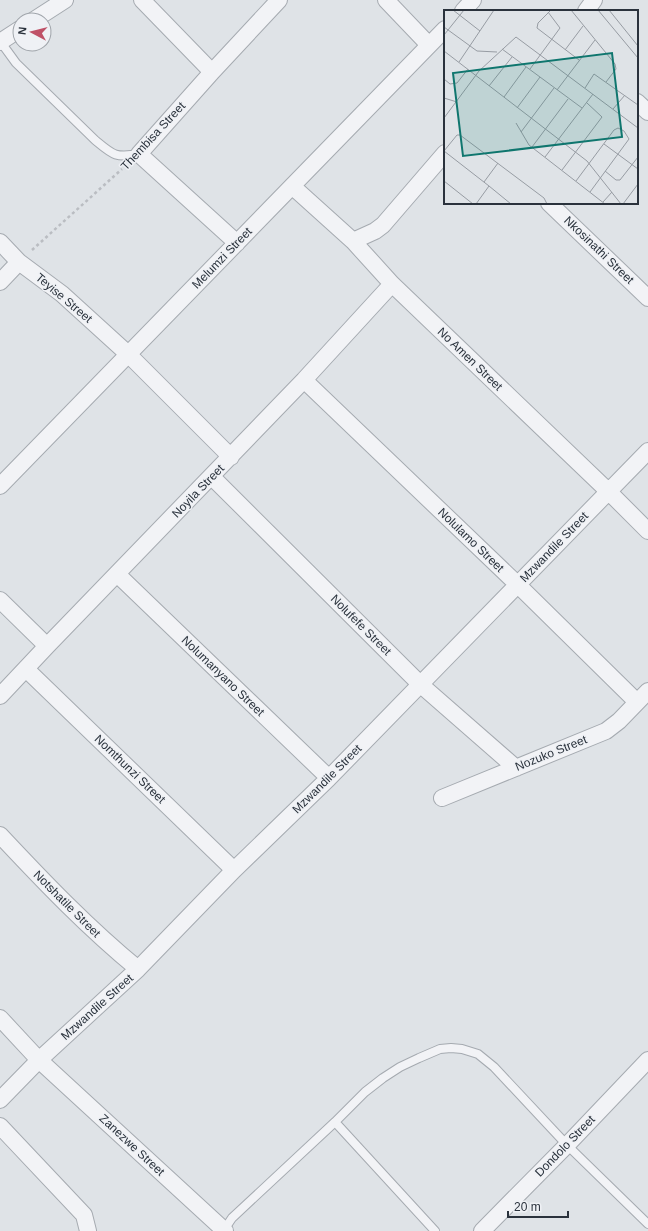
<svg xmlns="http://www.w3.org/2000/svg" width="648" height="1231" viewBox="0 0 648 1231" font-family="Helvetica,sans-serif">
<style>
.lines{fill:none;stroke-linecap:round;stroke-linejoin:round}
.lane-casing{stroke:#a5aab0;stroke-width:10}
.street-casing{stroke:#a5aab0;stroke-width:18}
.path{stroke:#babdc2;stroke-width:2.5;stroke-dasharray:3 3;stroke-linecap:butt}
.lane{stroke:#f2f3f6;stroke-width:8}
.street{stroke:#f2f3f6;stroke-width:16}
.labels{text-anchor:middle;stroke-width:3;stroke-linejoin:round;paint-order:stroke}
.street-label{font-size:12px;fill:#2a323c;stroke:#eff1f5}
.inset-road{fill:none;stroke:#979ca3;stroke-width:1}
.view{fill:#0f766e;fill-opacity:0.15;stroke:#0f766e;stroke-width:2}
.inset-edge{fill:none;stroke:#2a323c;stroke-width:2}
</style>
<rect width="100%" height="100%" fill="#dfe3e7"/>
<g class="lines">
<defs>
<path id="lane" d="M0 41 16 63 95 140C113 155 115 158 139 154
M335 1122 435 1231
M224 1230 232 1218 335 1122 365 1092 383 1078 400 1067 419 1058 440 1049 451 1048 462 1049 478 1054 494 1067 567 1145 648 1224"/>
<path id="street" d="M142 0 212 72
M386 0 429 45
M463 11 473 0
M586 11 594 0
M34 20 65 0
M0 42 20 29
M637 102 648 112
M292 186 353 241 392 284 608 491 648 531
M549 203 648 298
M353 241 375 231 383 225 445 153
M0 242 19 262 62 294 128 354 231 457
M237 243 139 154 212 72 279 0
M0 282 19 262
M304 380 517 584 637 702
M212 477 421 685 516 768
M0 486 445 29
M117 574 329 778
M0 600 47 646
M26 669 234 870
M0 696 47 646 304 380 392 284
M442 798 606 731 619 721 648 691
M0 835C44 882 88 928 138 969
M0 1018 39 1060 225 1231
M0 1100 39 1060 138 969 234 870 329 778 648 451
M0 1126 84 1215 88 1231
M482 1231 567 1145 648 1060"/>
</defs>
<use href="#lane" class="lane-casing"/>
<use href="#street" class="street-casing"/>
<path class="path" d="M32 250 122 169"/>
<use href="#lane" class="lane"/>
<use href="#street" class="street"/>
</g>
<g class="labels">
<g class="street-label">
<text transform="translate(153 136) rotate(-47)" y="4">Thembisa Street</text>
<text transform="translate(599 250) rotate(44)" y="4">Nkosinathi Street</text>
<text transform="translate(222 258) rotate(-46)" y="4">Melumzi Street</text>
<text transform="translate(64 298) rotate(40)" y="4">Teyise Street</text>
<text transform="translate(470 359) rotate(44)" y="4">No Amen Street</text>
<text transform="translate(198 491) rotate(-46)" y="4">Noyila Street</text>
<text transform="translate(471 540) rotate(44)" y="4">Nolulamo Street</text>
<text transform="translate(554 547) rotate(-46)" y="4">Mzwandile Street</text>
<text transform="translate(361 625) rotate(45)" y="4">Nolufefe Street</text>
<text transform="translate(223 676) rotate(44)" y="4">Nolumanyano Street</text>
<text transform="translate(551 753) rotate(-22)" y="4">Nozuko Street</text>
<text transform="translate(130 769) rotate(44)" y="4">Nomthunzi Street</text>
<text transform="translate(327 779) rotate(-45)" y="4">Mzwandile Street</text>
<text transform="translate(67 904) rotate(45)" y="4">Notshatile Street</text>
<text transform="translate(97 1007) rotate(-42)" y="4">Mzwandile Street</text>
<text transform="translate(132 1145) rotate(43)" y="4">Zanezwe Street</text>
<text transform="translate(565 1146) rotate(-46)" y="4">Dondolo Street</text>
</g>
</g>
<g transform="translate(444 10)">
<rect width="194" height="194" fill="#dfe3e7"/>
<path class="inset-road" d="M9 0 36 21M107 0 94 13 93 18 135 50M127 0 171 54 172 59 162 72M154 0 194 48M165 0 194 36M0 17 33 41 53 42M0 25 20 0M58 39 138 98M121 40 139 16M0 41 143 151 177 194M15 52 50 0M86 59 116 18 104 2M0 69 6 74 13 73 24 59M45 76 68 47M141 78 150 64 194 95M113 80 151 30M60 87 82 57M0 88 13 92M73 98 96 67M169 99 181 85M0 108 35 61 72 27 194 118M72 113 85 135 161 194M77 122 110 78M160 134 194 159M88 137 124 89M0 141 13 125H16L100 188 103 194M0 141 45 176 32 194M101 147 149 84M118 160 158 107 143 93M161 161 172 170H176L194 147M0 171 29 194M132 171 170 120 174 118 180 121 185 129 146 182M40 172 54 153M45 176 67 194M159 192 168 182M179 194 194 174"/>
<path class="view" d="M168 43 178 127 19 146 9 63Z"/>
<rect width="194" height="194" class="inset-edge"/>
</g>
<g transform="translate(32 32) rotate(277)"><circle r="19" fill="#eff1f5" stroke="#a0a5ab"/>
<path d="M0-3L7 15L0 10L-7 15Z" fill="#bf5167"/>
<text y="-6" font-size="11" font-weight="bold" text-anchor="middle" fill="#2a323c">N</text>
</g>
<path d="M508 1211v6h60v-6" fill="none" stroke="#2a323c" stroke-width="2"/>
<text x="514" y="1211" font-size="12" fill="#2a323c" stroke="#eff1f5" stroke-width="3" paint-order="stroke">20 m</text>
</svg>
